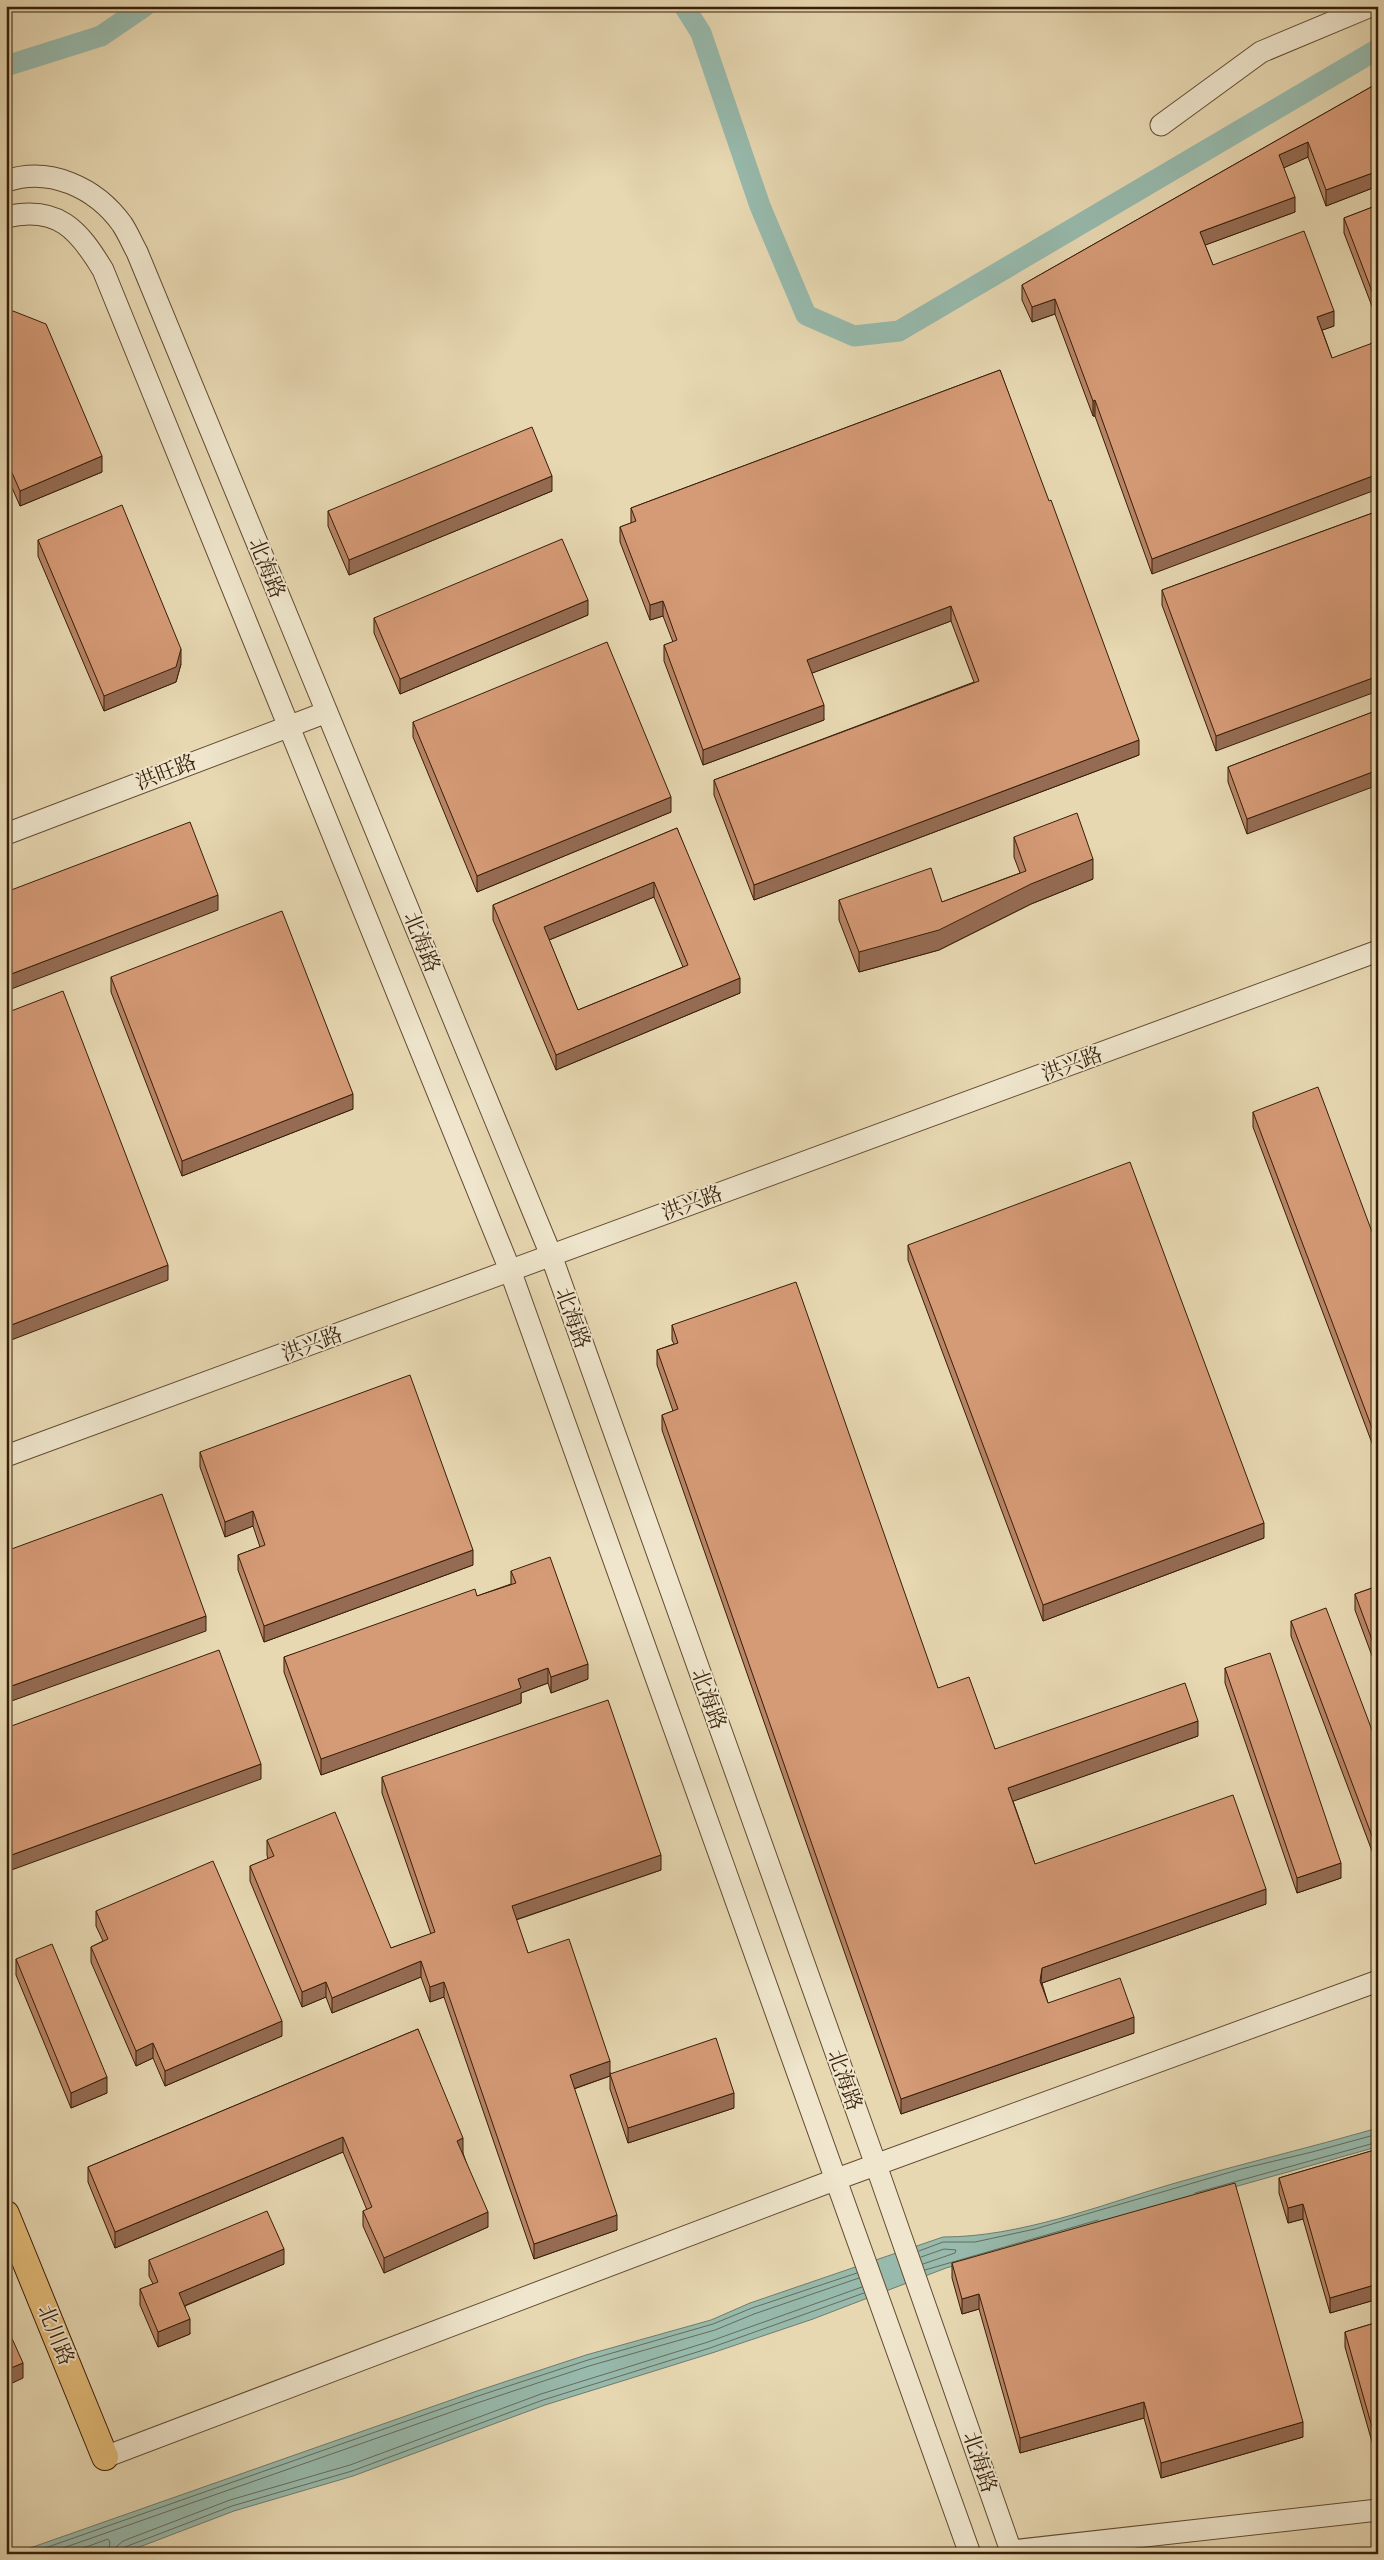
<svg xmlns="http://www.w3.org/2000/svg" width="1384" height="2560" viewBox="0 0 1384 2560" font-family="Cardo,'Noto Serif SC',serif">
<style>
.water{fill:#97baad;stroke:#717c6b}
.lines{fill:none;stroke-linecap:round;stroke-linejoin:round}
.shore{stroke:#676c5a;stroke-width:1}
.canal{stroke:#97baad;stroke-width:21}
.minor-casing{stroke:#634c32;stroke-width:23}
.major-casing{stroke:#371e08;stroke-width:28}
.minor{stroke:#efe6cd;stroke-width:21}
.major{stroke:#e4bc79;stroke-width:26}
.wall{fill:#b78465;stroke:#371e08;fill-rule:evenodd}
.shaded-wall{fill:#956c53;stroke:#371e08}
.building{fill:#d59a76;stroke:#371e08;fill-rule:evenodd}
.labels{text-anchor:middle;stroke-width:4;stroke-linejoin:round;paint-order:stroke}
.street-label{font-size:21px;fill:#371e08;stroke:#efe6cd}
</style>
<rect width="100%" height="100%" fill="#e7d8b2"/>
<filter id="stains"><feTurbulence type="fractalNoise" baseFrequency=".004" numOctaves="4"/><feColorMatrix values="0 0 0 0 .2 0 0 0 0 .09 0 0 0 0 .02 0 0 0 .5 -.17"/></filter>
<radialGradient id="worn" r=".72"><stop offset=".6" stop-color="#630" stop-opacity="0"/><stop offset="1" stop-color="#630" stop-opacity=".3"/></radialGradient>
<path class="water" d="M1378 2128V2146L1373 2148 946 2268 813 2319 712 2353 545 2405 353 2476 234 2511 121 2554H13L474 2392 586 2355 711 2320 750 2303 943 2237C1020 2237 1098 2206 1172 2184 1240 2164 1309 2148 1378 2128Z"/>
<g class="lines">
<path class="shore" d="M1195 2193 1378 2142
M919 2251 943 2242H975L1035 2229 1241 2169 1312 2152 1378 2134
M921 2257 944 2249 956 2250 955 2253 923 2264
M925 2270 1098 2220
M28 2554 475 2397 588 2360 713 2324 752 2308 857 2273
M46 2554 477 2403 589 2366 715 2330 754 2314 859 2278
M67 2554 108 2539 110 2542 108 2554
M115 2554 117 2546 123 2541 230 2500 350 2465 541 2394 708 2342 862 2287
M122 2554 125 2547 232 2506 352 2471 543 2400 710 2348 864 2293"/>
<path class="canal" d="M684 6 701 33 760 206 806 315 854 336 899 331 1378 49
M6 66 101 36 145 6"/>
<defs>
<path id="minor" d="M1161 125 1261 52 1371 6
M6 181C50 166 96 188 122 224 128 233 132 243 137 252L551 1255 876 2165 1012 2554
M6 217C58 205 79 230 103 270L510 1270 970 2554
M6 834 327 712
M6 1456 1378 951
M105 2457 837 2179 1378 1981
M1011 2551 1378 2510"/>
<path id="major" d="M6 2214 105 2457"/>
</defs>
<use href="#minor" class="minor-casing"/>
<use href="#major" class="major-casing"/>
<use href="#minor" class="minor"/>
<use href="#major" class="major"/>
</g>
<path class="wall" d="M1378 83V186L1326 206 1308 157 1283 168 1295 212 1205 245 1213 265 1334 326 1322 330 1332 358 1152 574 1095 416H1093L1055 314 1032 322 1022 300V285Z
M1378 205V322L1344 233V218Z
M6 313 102 472 20 506 6 474Z
M1000 370 1139 755 754 900 714 795V780L974 682 951 621 812 673 824 720 703 765 664 661V645L673 642 663 616 650 620 620 542V527L631 523V508Z
M552 491 349 575 328 526V511Z
M1378 511 1216 751 1162 605V590Z
M38 540 181 664 176 682 104 711 38 556Z
M588 615 400 694 374 633V618Z
M1378 710 1247 834 1228 782V767Z
M413 722 671 812 477 892 413 737Z
M677 828 740 993 556 1070 493 920V905ZM654 897 683 967 578 1010 549 940Z
M1014 837 1093 879 1031 904 939 950 859 972 839 920V900L942 902 1020 873 1014 857Z
M111 977 353 1109 182 1176 111 992Z
M1253 1112 1378 1248V1459L1253 1127Z
M908 1245 1264 1538 1043 1621 908 1260Z
M672 1325 938 1688 995 1749 1198 1736 1013 1801 1035 1864 1266 1904 1042 1983 1048 2003 1134 2033 901 2114 662 1430V1415L673 1411 657 1365V1350L674 1344 672 1340Z
M200 1452 473 1565 264 1642 238 1570V1555L260 1547 253 1526 225 1537 200 1467Z
M511 1571 588 1679 551 1693 548 1683 521 1693V1703L321 1775 284 1672V1657L477 1596 511 1584Z
M1378 1586V1672L1355 1610V1594Z
M1291 1621 1378 1746V1867L1291 1636Z
M1225 1668 1341 1878 1297 1893 1225 1683Z
M382 1777 661 1870 516 1920 528 1953 610 2073 734 2108 628 2143 610 2089V2076L574 2089 617 2230 534 2259 444 1997 430 2002 421 1977 332 2013 326 1997 302 2007 250 1881V1866L268 1859 267 1855V1840L391 1948 431 1934 382 1793Z
M96 1911 282 2036 165 2086 153 2058 136 2066 91 1962V1947L103 1941 96 1926Z
M16 1959 107 2093 71 2108 16 1975Z
M418 2029 463 2153 488 2227 384 2273 363 2226V2211L367 2210 343 2152 115 2248 88 2182V2167Z
M1378 2149V2299L1330 2313 1303 2219 1288 2223 1279 2193V2178Z
M149 2260 284 2264 185 2306 190 2334 158 2347 140 2305V2289L153 2284 149 2276Z
M952 2263 1303 2437 1161 2478 1144 2418 1020 2453 979 2309 962 2314 952 2278Z
M1378 2322V2455L1376 2456 1345 2347V2332Z"/>
<path class="shaded-wall" d="M1308 142V157L1279 170V155Z
M1378 171V186L1326 206V190Z
M1295 197V212L1200 247V232Z
M1055 299V314L1032 322V307Z
M1334 311V326L1317 332V317Z
M1095 400V416H1093V401Z
M102 456V472L20 506V491Z
M1378 474V489L1152 574V559Z
M552 476V491L349 575V560Z
M588 600V615L400 694V679Z
M663 601V616L650 620V605Z
M951 606V621L807 675V660Z
M181 649V664L176 682 104 711V696Z
M1378 676V691L1216 751V736Z
M824 705V720L703 765V750Z
M1139 740V755L754 900V885Z
M1378 770V785L1247 834V819Z
M671 797V812L477 892V876Z
M1093 859V879L1031 904 939 950 859 972V952Z
M654 882V897L544 942V927Z
M218 895V910L6 991V976Z
M740 978V993L556 1070V1055Z
M353 1094V1109L182 1176V1161Z
M168 1265V1280L6 1342V1327Z
M253 1511V1526L225 1537V1522Z
M1264 1523V1538L1043 1621V1605Z
M473 1550V1565L264 1642V1626Z
M206 1616V1631L6 1703V1688Z
M588 1664V1679L551 1693V1677Z
M548 1668V1683L521 1693V1703L321 1775V1759L518 1679Z
M1198 1721V1736L1008 1803V1788Z
M261 1764V1779L6 1872V1857Z
M661 1855V1870L512 1921V1906Z
M1341 1863V1878L1297 1893V1878Z
M1266 1889V1904L1042 1983 1040 1996 1042 1968Z
M421 1961V1977L332 2013V1998Z
M326 1982V1997L302 2007V1992Z
M444 1982V1997L430 2002V1987Z
M1134 2017V2033L901 2114V2099Z
M282 2021V2036L165 2086V2071Z
M153 2043V2058L136 2066V2051Z
M610 2061V2076L570 2090V2075Z
M107 2077V2093L71 2108V2093Z
M734 2093V2108L628 2143V2128Z
M343 2137V2152L115 2248V2232Z
M463 2138V2153L457 2156V2141Z
M1303 2204V2219L1288 2223V2208Z
M488 2212V2227L384 2273V2258Z
M617 2215V2230L534 2259V2244Z
M284 2249V2264L179 2308V2293Z
M1378 2284V2299L1330 2313V2298Z
M979 2294V2309L962 2314V2299Z
M190 2319V2334L158 2347V2332Z
M23 2363V2378L6 2386V2370Z
M1144 2402V2418L1020 2453V2438Z
M1303 2422V2437L1161 2478V2463Z
M1378 2440V2455L1376 2456V2441Z"/>
<path class="building" d="M1378 83V171L1326 190 1308 142 1279 155 1295 197 1200 232 1213 265 1304 231 1334 311 1317 317 1332 358 1378 341V474L1152 559 1095 400 1093 401 1055 299 1032 307 1022 285Z
M1378 205V307L1344 218Z
M13 311 46 324 102 456 20 491 6 459V313Z
M1000 370 1049 501 1051 500 1139 740 754 885 714 780 979 681 951 606 807 660 824 705 703 750 664 645 677 640 663 601 650 605 620 527 636 521 631 508Z
M532 427 552 476 349 560 328 511Z
M122 505 181 649 176 667 104 696 38 540Z
M1378 511V676L1216 736 1162 590Z
M562 539 588 600 400 679 374 618Z
M607 642 671 797 477 876 413 722Z
M1378 710V770L1247 819 1228 767Z
M1077 813 1093 859 1031 884 939 930 859 952 839 900 931 868 942 902 1026 871 1014 837Z
M190 822 218 895 6 976V892Z
M677 828 740 978 556 1055 493 905ZM654 882 688 965 578 1010 544 927Z
M282 911 353 1094 182 1161 111 977Z
M63 991 168 1265 6 1327V1013Z
M1318 1087 1378 1248V1444L1253 1112Z
M1130 1162 1264 1523 1043 1605 908 1245Z
M796 1282 938 1688 969 1677 995 1749 1185 1683 1198 1721 1008 1788 1035 1864 1233 1795 1266 1889 1042 1968 1040 1981 1048 2003 1120 1978 1134 2017 901 2099 662 1415 678 1409 657 1350 678 1343 672 1325Z
M410 1375 473 1550 264 1626 238 1555 265 1545 253 1511 225 1522 200 1452Z
M162 1494 206 1616 6 1688V1551Z
M550 1557 588 1664 551 1677 548 1668 518 1679 521 1688 321 1759 284 1657 475 1589 477 1596 516 1583 511 1571Z
M1378 1586V1656L1355 1594Z
M1326 1608 1378 1746V1852L1291 1621Z
M219 1650 261 1764 6 1857V1728Z
M1270 1653 1341 1863 1297 1878 1225 1668Z
M608 1700 661 1855 512 1906 528 1953 569 1939 610 2061 570 2075 617 2215 534 2244 444 1982 430 1987 421 1961 332 1998 326 1982 302 1992 250 1866 274 1856 267 1840 335 1812 391 1948 435 1932 382 1777Z
M213 1861 282 2021 165 2071 153 2043 136 2051 91 1947 108 1939 96 1911Z
M52 1944 107 2077 71 2093 16 1959Z
M418 2029 463 2138 457 2141 488 2212 384 2258 363 2211 372 2207 343 2137 115 2232 88 2167Z
M716 2038 734 2093 628 2128 610 2074Z
M1378 2149V2284L1330 2298 1303 2204 1288 2208 1279 2178Z
M1235 2183 1303 2422 1161 2463 1144 2402 1020 2438 979 2294 962 2299 952 2263Z
M267 2211 284 2249 179 2293 190 2319 158 2332 140 2289 158 2282 149 2260Z
M1378 2322V2440L1376 2441 1345 2332Z
M6 2325 23 2363 6 2370Z"/>
<g class="labels">
<g class="street-label">
<text transform="translate(267 568) rotate(68)" y="7">北海路</text>
<text transform="translate(166 772) rotate(-21)" y="7">洪旺路</text>
<text transform="translate(422 942) rotate(68)" y="7">北海路</text>
<text transform="translate(1072 1064) rotate(-20)" y="7">洪兴路</text>
<text transform="translate(692 1203) rotate(-20)" y="7">洪兴路</text>
<text transform="translate(573 1318) rotate(70)" y="7">北海路</text>
<text transform="translate(312 1344) rotate(-20)" y="7">洪兴路</text>
<text transform="translate(709 1699) rotate(70)" y="7">北海路</text>
<text transform="translate(845 2080) rotate(70)" y="7">北海路</text>
<text transform="translate(56 2335) rotate(68)" y="7">北川路</text>
<text transform="translate(980 2462) rotate(71)" y="7">北海路</text>
</g>
</g>
<rect width="1384" height="2560" fill="none" stroke="#e7d8b2" stroke-width="25"/>
<rect x="8" y="8" width="1369" height="2545" fill="none" stroke="#371e08" stroke-width="2.5"/>
<rect x="12" y="12" width="1359" height="2535" fill="none" stroke="#371e08"/>
<rect width="100%" height="100%" filter="url(#stains)"/>
<rect width="100%" height="100%" fill="url(#worn)"/>
</svg>
